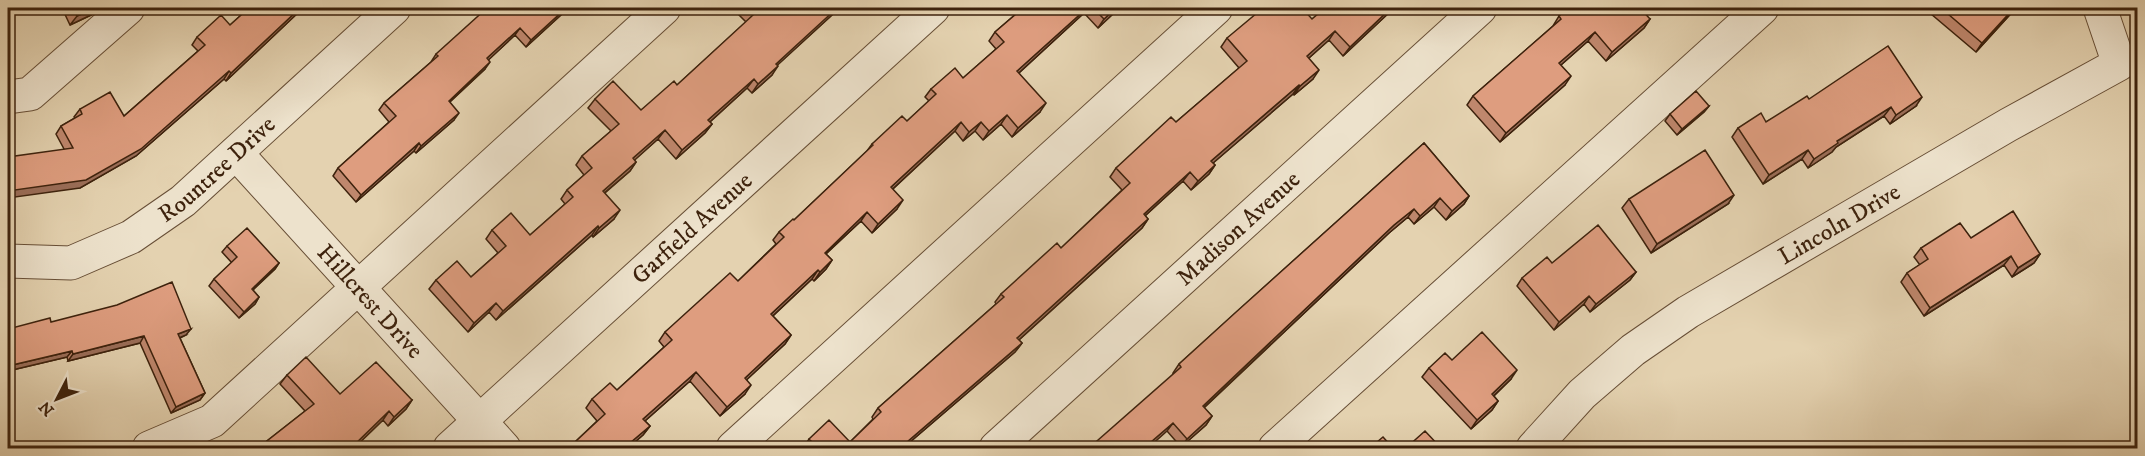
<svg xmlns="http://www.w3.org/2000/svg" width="2145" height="456" viewBox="0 0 2145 456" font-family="'IM FELL DW Pica',serif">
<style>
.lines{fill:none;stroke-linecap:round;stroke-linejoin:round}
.minor-casing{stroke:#674e36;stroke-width:35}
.minor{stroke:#ede2cc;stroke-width:33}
.wall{fill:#bf876d;stroke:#3d220d;stroke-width:1.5}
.shaded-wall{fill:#9b6e59;stroke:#3d220d;stroke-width:1.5}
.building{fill:#de9d7f;stroke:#3d220d;stroke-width:1.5}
.labels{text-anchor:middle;stroke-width:6;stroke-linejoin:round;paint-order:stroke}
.street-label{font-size:24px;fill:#3d220d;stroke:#ede2cc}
</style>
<rect width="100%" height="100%" fill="#e4d2b0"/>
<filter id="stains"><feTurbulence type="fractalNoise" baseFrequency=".00333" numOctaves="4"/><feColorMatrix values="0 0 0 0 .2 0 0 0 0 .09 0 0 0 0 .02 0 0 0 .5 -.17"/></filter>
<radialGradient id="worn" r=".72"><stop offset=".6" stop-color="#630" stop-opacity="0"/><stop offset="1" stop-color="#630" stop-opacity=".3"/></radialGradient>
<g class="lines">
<defs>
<g id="minor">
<path d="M8 97 30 94 128 8"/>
<path id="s1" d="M236 153 504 448"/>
<path id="s2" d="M8 261 71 263 131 237 183 201 394 8"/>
<path d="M149 448 212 421 664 8"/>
<path id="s3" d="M450 448 933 8"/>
<path d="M733 448 1216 8"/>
<path id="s4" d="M996 448 1480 8"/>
<path d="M1275 448 1762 8"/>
<path id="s5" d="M1533 448 1582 394 1633 350 1688 312 2008 125 2119 64 2100 8"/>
</g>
</defs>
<use href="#minor" class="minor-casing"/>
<use href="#minor" class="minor"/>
</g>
<path class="wall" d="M62 8H99L91 15 70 25Z
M249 8H303L226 81 224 79 136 156 80 188 64 149 56 134 61 126 75 118 74 117 80 109 124 116 198 51 192 45 197 37 230 25Z
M566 8 562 14 526 47 515 35 488 60 485 69 450 102 454 120 416 153 414 151 356 202 333 176 338 168 389 122 379 110 384 103 431 62 436 54Z
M732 8H838L832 15 777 65 772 75 752 93 747 88 710 122 712 124 705 133 676 159 658 139 634 160 636 162 630 171 605 193 614 219 593 237 592 235 496 320 489 312 468 332 429 289 436 280 471 277 498 253 486 239 492 230 530 235 565 204 561 199 567 190 584 175 576 165 582 156 611 131 588 108 595 99 641 110 677 85 746 22Z
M1023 8H1118L1115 12 1098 28 1084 13 1019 73 1040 112 1012 137 1001 124 983 140 975 131 963 141 955 131 893 189 897 209 872 233 861 221 826 254 832 260 826 269 814 281 812 279 773 316 791 335 785 344 747 379 745 394 720 416 690 381 645 421 650 426 643 435 628 448H570L575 442 597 421 586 408 592 399 617 390 664 347 659 341 665 332 738 281 776 244 773 240 779 232 794 220 867 151 872 144 907 121 929 101 925 97 931 89 963 78 996 49 989 41 995 32Z
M1325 8H1394L1343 56 1329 40 1309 58 1313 79 1294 95 1293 94 1213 163 1215 165 1209 174 1191 190 1183 181 1145 216 1148 219 1142 228 1019 340 1022 343 1015 352 903 448H803L809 439 850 442 873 419 872 417 878 408 996 304 995 302 1001 294 1061 248 1122 190 1110 177 1116 168 1176 122 1239 68 1221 47 1227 38 1279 12 1312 19Z
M1924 8H2016L1976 52Z
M1559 16 1650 19 1644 28 1606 61 1588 41 1561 65 1565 85 1500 142 1467 105 1473 96 1553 26Z
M1809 99 1916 106 1890 124 1884 116 1836 147 1832 152 1808 168 1802 159 1763 184 1732 137 1738 128 1766 122Z
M1709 106 1704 112 1677 135 1665 121 1670 114Z
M1424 143 1469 196 1464 204 1446 220 1434 207 1414 224 1408 217 1389 233 1204 408 1212 416 1206 425 1181 447 1167 431 1173 373 1179 364Z
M1629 199 1728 204 1651 253 1622 208Z
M1971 238 2040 254 2034 263 2012 277 2004 265 1924 316 1901 282 1907 273 1920 265 1914 257 1921 248Z
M227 246 279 263 275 269 253 290 259 297 255 304 239 318 209 286 214 279 232 263 222 252Z
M1552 263 1636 272 1630 280 1590 312 1584 304 1554 330 1517 286 1522 278Z
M51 322 186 335 180 338 205 393 200 400 171 413 140 343 68 361 67 357 8 371Z
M1452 360 1511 379 1494 396 1498 401 1492 410 1471 429 1422 377 1429 368Z
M287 375 340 394 412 400 406 409 388 426 383 420 354 448H258L305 411 280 384Z"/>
<path class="shaded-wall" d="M95 8H99L91 15 70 25 77 16Z
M300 8H303L226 81 231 73Z
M566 8 562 14 526 47 531 40Z
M835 8H838L832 15 770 72 776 64Z
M1087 8H1088L1084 13 1011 80 1017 71Z
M1116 8H1118L1115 12 1098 28 1104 19Z
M1391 8H1394L1343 56 1350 47Z
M2014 8H2016L1976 52 1982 43Z
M1650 19 1644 28 1606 61 1612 52Z
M520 28 515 35 482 66 487 58Z
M1335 31 1329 40 1301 65 1307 56Z
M1595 32 1588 41 1553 72 1559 63Z
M490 62 485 69 443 108 449 101Z
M778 66 772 75 752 93 758 84Z
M1319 70 1313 79 1294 95 1300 86Z
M229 71 224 79 136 156 80 188 8 198V191Z
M1571 76 1565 85 1500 142 1506 133Z
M754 79 747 88 702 129 708 120Z
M1299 85 1293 94 1205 170 1211 161Z
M1922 97 1916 106 1890 124 1896 115Z
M1046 103 1040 112 1012 137 1018 128Z
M1709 106 1704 112 1677 135 1682 129Z
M1891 107 1884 116 1836 147 1832 152 1808 168 1814 159 1837 141Z
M459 113 454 120 416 153 421 146Z
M1007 115 1001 124 983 140 989 131Z
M961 122 955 131 885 196 891 187Z
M981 122 975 131 963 141 969 132Z
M712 124 705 133 676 159 682 150Z
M665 130 658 139 627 167 633 158Z
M419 143 414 151 356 202 361 195Z
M1808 150 1802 159 1763 184 1769 175Z
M636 162 630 171 597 199 603 191Z
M1215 165 1209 174 1191 190 1198 181Z
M1190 172 1183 181 1137 223 1144 214Z
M1734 195 1728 204 1651 253 1657 244Z
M1469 196 1464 204 1446 220 1452 211Z
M1440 198 1434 207 1414 224 1420 216Z
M903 200 897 209 872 233 878 224Z
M1414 209 1408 217 1389 233 1197 414 1203 406 1394 225Z
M620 210 614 219 593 237 599 228Z
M867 212 861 221 818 261 825 253Z
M1148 219 1142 228 1011 347 1017 338Z
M598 226 592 235 496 320 503 311Z
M2040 254 2034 263 2012 277 2018 268Z
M2011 256 2004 265 1924 316 1930 308Z
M832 260 826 269 814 281 820 272Z
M279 263 275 269 247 295 252 289Z
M818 270 812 279 765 323 771 314Z
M1636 272 1630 280 1590 312 1596 304Z
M1589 296 1584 304 1554 330 1559 322Z
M259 297 255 304 239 318 244 312Z
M496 303 489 312 468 332 474 323Z
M191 329 186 335 174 340 178 334Z
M791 335 785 344 739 387 745 378Z
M144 336 140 343 68 361 73 354Z
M1022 343 1015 352 903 448H900Z
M72 351 67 357 8 371V366Z
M1517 370 1511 379 1486 403 1492 394Z
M696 372 690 381 637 428 643 419Z
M751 385 745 394 720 416 727 407Z
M205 393 200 400 171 413 176 407Z
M412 400 406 409 388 426 394 417Z
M1498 401 1492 410 1471 429 1477 420Z
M389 411 383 420 354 448H351Z
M1212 416 1206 425 1181 447 1187 439Z
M1173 423 1167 431 1148 448H1144Z
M650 426 643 435 628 448H624Z"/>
<path class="building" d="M72 8H95L77 16Z
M249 8H300L231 73 229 71 141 149 86 180 8 191V157L73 148 61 126 82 114 80 109 110 92 124 116 205 45 197 37 221 15 230 25Z
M487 8H566L531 40 520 28 487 58 490 62 449 101 459 113 421 146 419 143 361 195 338 168 396 116 384 103 438 56 436 54Z
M746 8H837L776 64 778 66 758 84 754 79 708 120 712 124 682 150 665 130 633 158 636 162 603 191 620 210 599 228 598 226 503 311 496 303 474 323 436 280 457 261 471 277 506 246 492 230 511 213 530 235 573 197 567 190 592 168 582 156 619 124 595 99 613 81 641 110 674 81 677 85 753 15Z
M1023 8H1087L1017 71 1046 103 1018 128 1007 115 989 131 981 122 969 132 961 122 891 187 903 200 878 224 867 212 825 253 832 260 820 272 818 270 771 314 791 335 745 378 751 385 727 407 696 372 643 419 650 426 624 448H581L575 442 605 414 592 399 610 383 617 390 672 340 665 332 730 273 738 281 784 237 779 232 793 219 794 220 873 145 872 144 902 116 907 121 936 94 931 89 955 68 963 78 1004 42 995 32Z
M1093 8H1116L1104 19Z
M1263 8H1275L1279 12 1284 8H1302L1312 19 1325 8H1391L1350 47 1335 31 1307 56 1319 70 1300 86 1299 85 1211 161 1215 165 1198 181 1190 172 1144 214 1148 219 1017 338 1022 343 900 448H818L809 439 829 420 850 442 881 412 878 408 1004 297 1001 294 1057 243 1061 248 1130 183 1116 168 1171 117 1176 122 1247 61 1227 38Z
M1569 8H1640L1650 19 1612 52 1595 32 1559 63 1571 76 1506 133 1473 96 1561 19 1559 16Z
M1941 8H2014L1982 43Z
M1888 46 1922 97 1896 115 1891 107 1837 141 1838 143 1814 159 1808 150 1769 175 1738 128 1761 113 1766 122 1807 96 1809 99Z
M1696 91 1709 106 1682 129 1670 114Z
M1424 143 1469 196 1452 211 1440 198 1420 216 1414 209 1394 225 1203 406 1212 416 1187 439 1173 423 1144 448H1089L1181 367 1179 364 1235 313Z
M1705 150 1734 195 1657 244 1629 199Z
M2013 211 2040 254 2018 268 2011 256 1930 308 1907 273 1928 259 1921 248 1960 223 1971 238Z
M1598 225 1636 272 1596 304 1589 296 1559 322 1522 278 1547 257 1552 263Z
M247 228 279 263 252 289 259 297 244 312 214 279 237 257 227 246Z
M172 282 191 329 178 334 205 393 176 407 144 336 73 354 72 351 8 366V329L50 318 51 322 117 305Z
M1482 332 1517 370 1492 394 1498 401 1477 420 1429 368 1445 353 1452 360Z
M306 357 340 394 376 362 412 400 394 417 389 411 351 448H258L314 404 287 375Z
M1425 431 1441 448H1406Z
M1383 437 1393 448H1370Z"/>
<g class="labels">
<g class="street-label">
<text dy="8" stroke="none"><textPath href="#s2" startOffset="238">Rountree Drive</textPath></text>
<text dy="8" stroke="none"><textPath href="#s5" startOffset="382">Lincoln Drive</textPath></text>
<text dy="8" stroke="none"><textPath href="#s3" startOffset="327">Garfield Avenue</textPath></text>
<text dy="8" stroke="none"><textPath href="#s4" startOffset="327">Madison Avenue</textPath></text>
<text dy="8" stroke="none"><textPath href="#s1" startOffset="200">Hillcrest Drive</textPath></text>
</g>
</g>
<rect width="2145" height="456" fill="none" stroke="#e4d2b0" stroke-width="30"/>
<rect x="9" y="9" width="2127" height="438" fill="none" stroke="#3d220d" stroke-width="3"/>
<rect x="15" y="15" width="2115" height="426" fill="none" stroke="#3d220d" stroke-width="1.5"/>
<g transform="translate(57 399) rotate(228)" stroke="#ede2cc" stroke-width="4.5" paint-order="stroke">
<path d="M0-4.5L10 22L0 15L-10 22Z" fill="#3d220d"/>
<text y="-9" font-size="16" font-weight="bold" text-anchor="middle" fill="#3d220d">N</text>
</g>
<rect width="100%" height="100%" filter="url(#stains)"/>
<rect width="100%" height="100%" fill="url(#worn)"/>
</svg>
